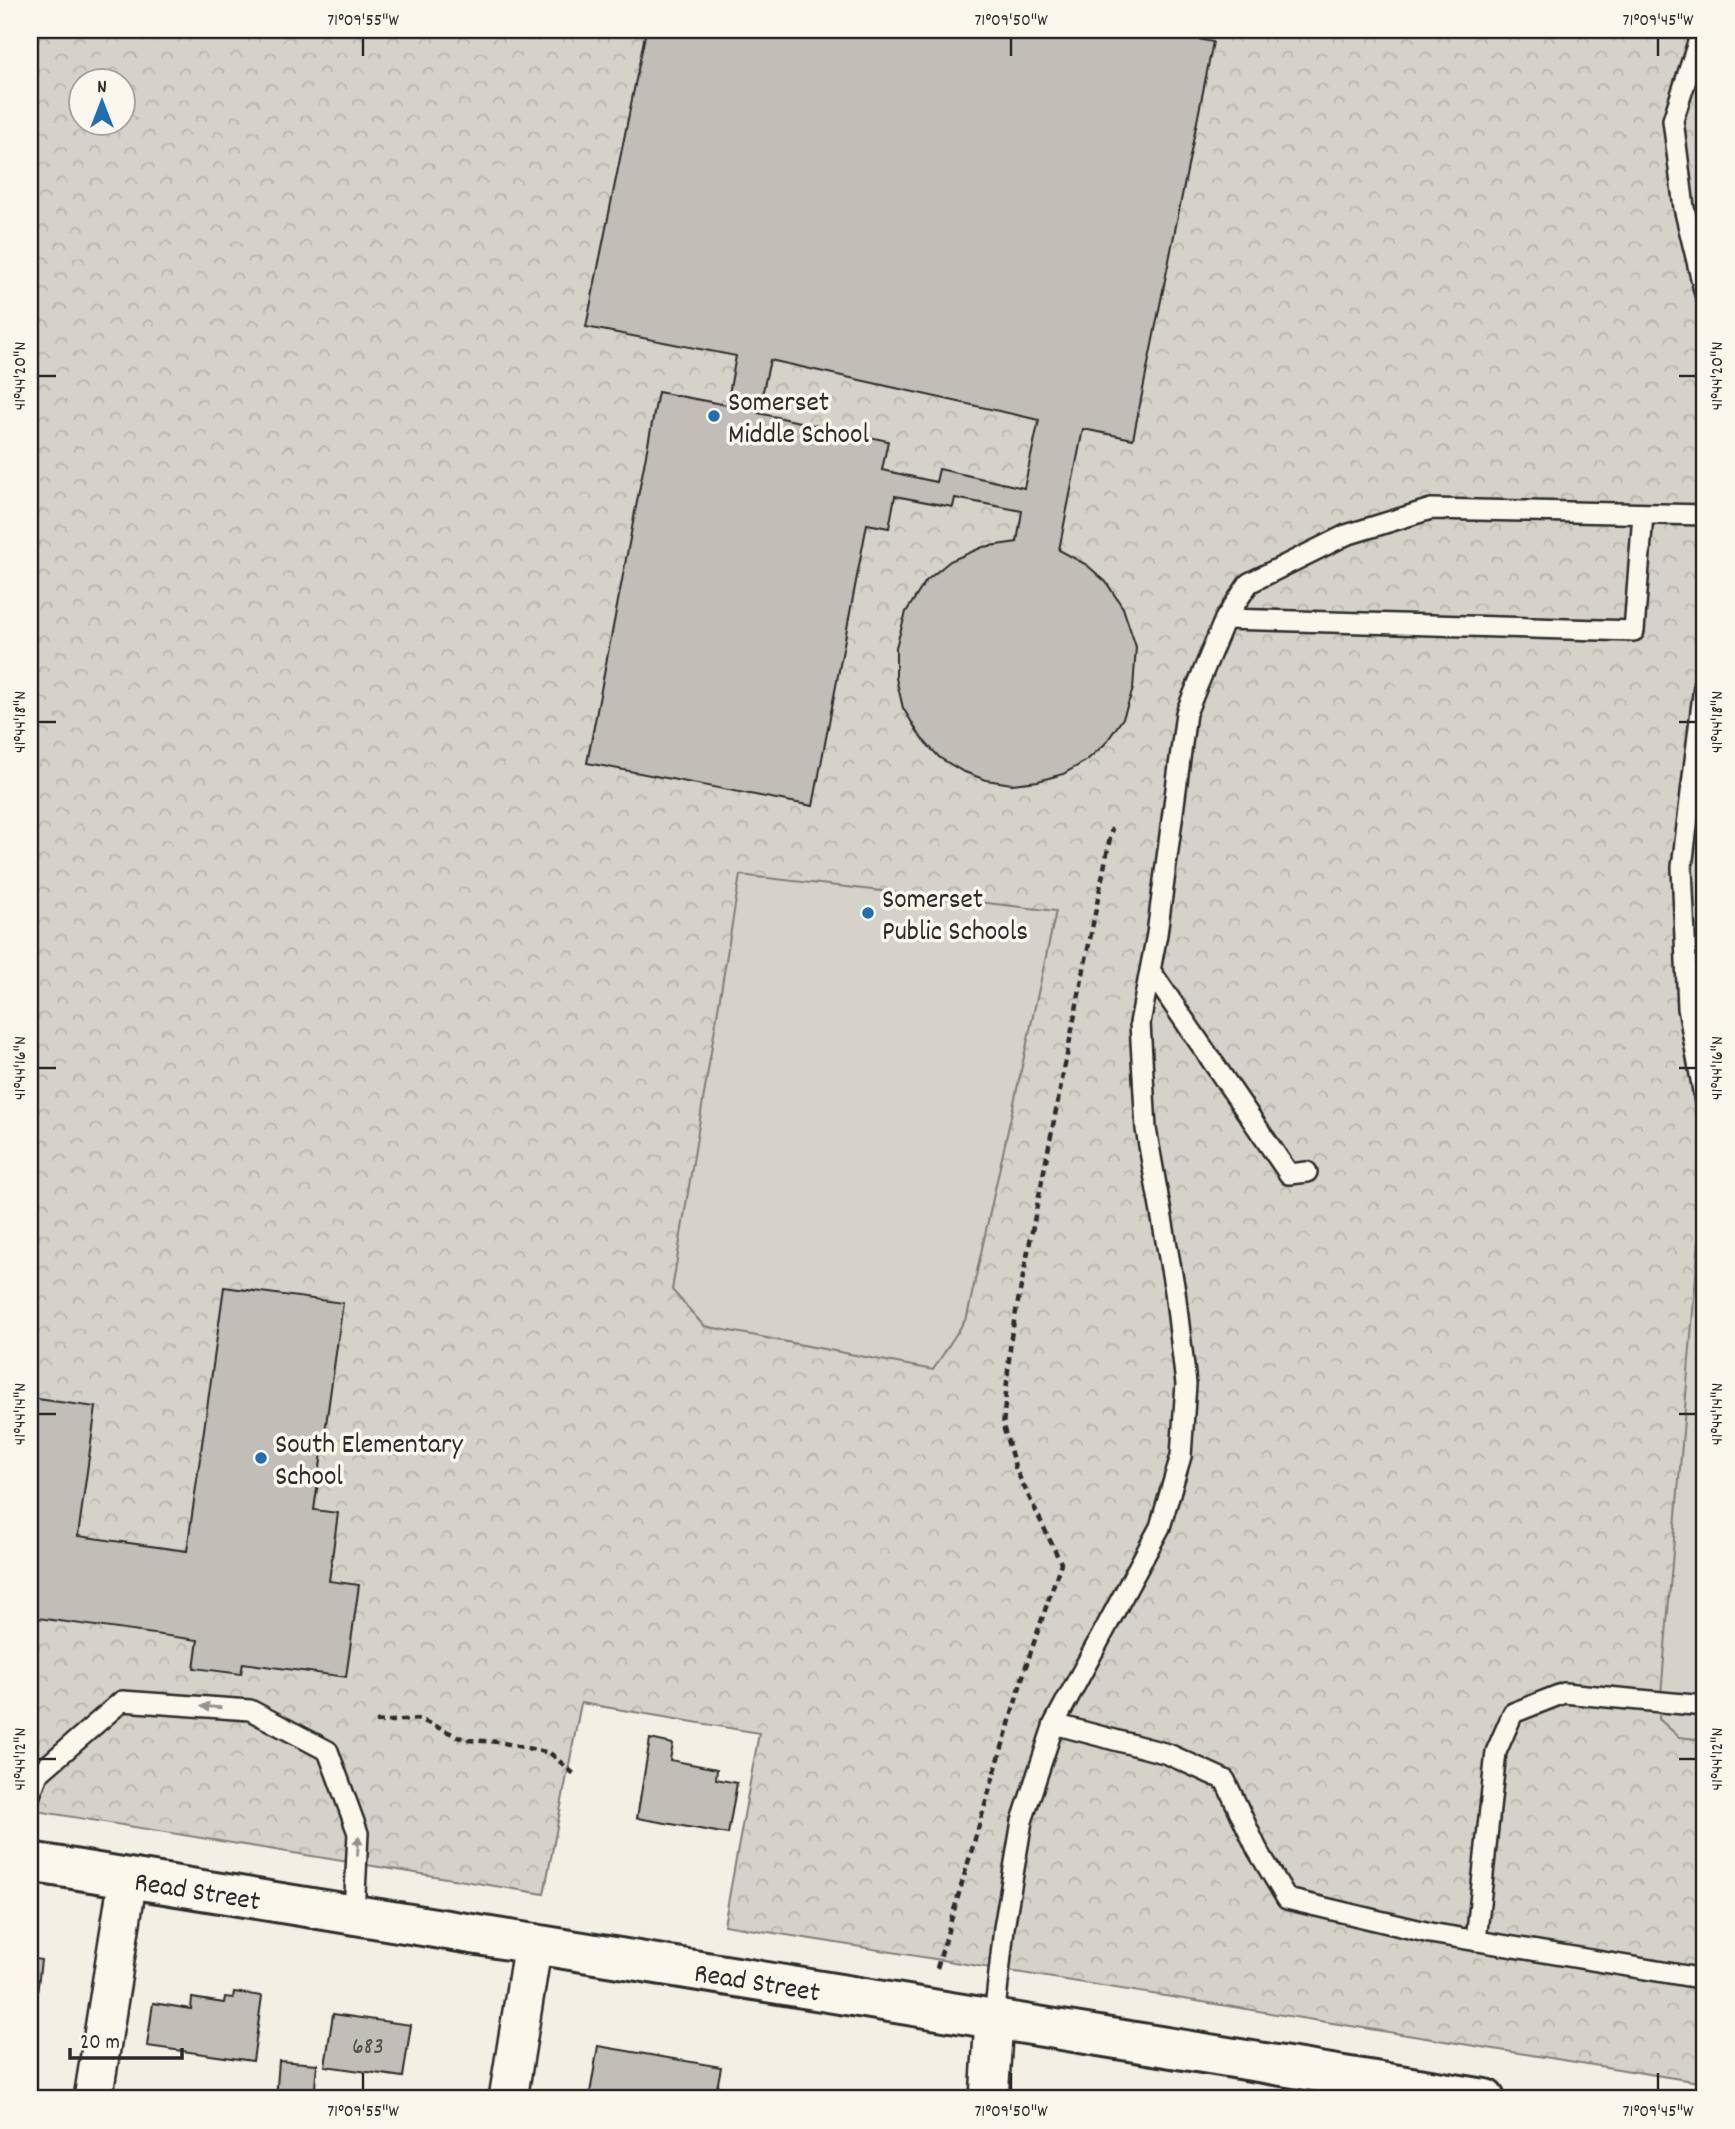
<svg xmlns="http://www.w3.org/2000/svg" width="1735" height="2129" viewBox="0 0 1735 2129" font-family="Dekko,sans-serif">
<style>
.park{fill:url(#park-crowns);stroke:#807e7a;stroke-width:2;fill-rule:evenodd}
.pitch{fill:#d5d2c9;stroke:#807e7a;stroke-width:2}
.building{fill:#c0beb6;stroke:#2b2b2b;stroke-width:2;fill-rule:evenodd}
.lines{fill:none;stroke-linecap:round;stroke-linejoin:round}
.lane-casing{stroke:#2b2b2b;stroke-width:24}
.street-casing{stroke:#2b2b2b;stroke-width:42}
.secondary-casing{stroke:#2b2b2b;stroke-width:44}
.path{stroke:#2b2b2b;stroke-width:4.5;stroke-dasharray:7 5;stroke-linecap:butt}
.lane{stroke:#fbf7ec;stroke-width:19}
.street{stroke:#fbf7ec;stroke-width:37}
.secondary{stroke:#fbf7ec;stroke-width:38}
.oneway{fill:#93918c}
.ticks{fill:none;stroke:#2b2b2b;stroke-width:2.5}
.poi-dot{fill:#1f6fb2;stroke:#fbf7ec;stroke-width:2.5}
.labels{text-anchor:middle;stroke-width:7;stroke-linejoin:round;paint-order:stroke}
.number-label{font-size:24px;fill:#50504e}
.poi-label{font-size:28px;fill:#2b2b2b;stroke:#fbf7ec;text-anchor:start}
.street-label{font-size:28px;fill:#2b2b2b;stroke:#fbf7ec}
.neatline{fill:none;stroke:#2b2b2b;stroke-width:2.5}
.ticks-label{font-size:18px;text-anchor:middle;fill:#2b2b2b}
</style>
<defs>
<pattern id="park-crowns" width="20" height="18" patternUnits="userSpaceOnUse" patternTransform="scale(1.75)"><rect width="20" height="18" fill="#d5d2c9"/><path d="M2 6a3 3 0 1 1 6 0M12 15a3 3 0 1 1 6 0" fill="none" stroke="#b7b4ad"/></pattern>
</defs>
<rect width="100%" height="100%" fill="#f3efe4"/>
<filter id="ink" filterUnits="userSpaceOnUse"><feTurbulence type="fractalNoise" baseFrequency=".0143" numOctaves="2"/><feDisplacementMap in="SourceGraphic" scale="14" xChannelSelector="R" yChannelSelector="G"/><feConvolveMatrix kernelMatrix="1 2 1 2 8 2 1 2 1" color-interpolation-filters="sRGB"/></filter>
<g filter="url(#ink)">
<path class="park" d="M30 30H1705V2083L724 1925 759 1733 581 1703 544 1894 30 1810ZM80 80H122V122H80Z"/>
<path class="pitch" d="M740 875 1056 911 967 1317 933 1370 704 1326 672 1290Z
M1705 1200V1740L1679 1737 1659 1719 1702 1204Z"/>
<path class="building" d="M646 30H1153L1213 42 1133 439 1083 429 1059 550 1087 565 1106 582 1123 608 1136 647 1133 689 1123 718 1105 744 1086 761 1063 774 1038 781 1012 784 986 780 962 771 940 758 922 739 903 708 896 678V647L906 612 926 581 950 561 983 547 1017 542 1022 511 955 498 953 507 895 496 889 528 867 524 813 806 587 763 658 392 727 405 736 356 586 327ZM770 360 1039 420 1024 488 939 469 936 482 882 470 888 441 758 413Z
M224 1287 343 1303 314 1510 338 1513 329 1581 359 1585 346 1677 243 1663 241 1674 194 1668 198 1640 30 1617V1398L96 1407 78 1536 187 1551Z
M650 1739 673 1744 670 1760 717 1769 716 1779 737 1783 728 1834 637 1818Z
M30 1958 41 1960 36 2003 30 2002Z
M234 1992 262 1996 253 2061 147 2046 153 2003 191 2009 192 1998 224 2003 225 1997 233 1998Z
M333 2014 411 2025 403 2077 325 2066Z
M598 2046 721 2067 715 2099H626L590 2093Z
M279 2061 317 2064 314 2099H276Z"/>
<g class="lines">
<defs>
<path id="lane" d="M1702 30 1673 120 1684 208 1705 294
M1643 514 1634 631 1225 619 1249 583 1346 535 1431 509 1705 515
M1705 678 1682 867 1688 1008 1705 1102
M1150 970 1289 1174 1307 1172
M1054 1724 1168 1754 1225 1780 1257 1849 1287 1899 1430 1933 1705 1979
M30 1795 38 1774 122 1701 250 1710 328 1751 358 1833 354 1914
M1476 1941 1496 1752 1513 1713 1564 1693 1705 1706
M994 2019 1004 1928 1022 1821 1054 1724 1160 1527 1181 1456 1186 1384 1175 1291 1146 1129 1140 1023 1157 934 1186 713 1225 619"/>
<path id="street" d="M93 2099 128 1878
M508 2099 533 1943
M989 2099 994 2019"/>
<g id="secondary">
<path id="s1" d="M30 1862 1485 2099"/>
</g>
</defs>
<use href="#lane" class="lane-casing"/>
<use href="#street" class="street-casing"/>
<use href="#secondary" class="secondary-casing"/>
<path class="path" d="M376 1722 419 1719 466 1740 499 1742 550 1753 574 1774
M937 1968 1026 1666 1061 1563 1016 1470 1003 1426 1011 1337 1112 828"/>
<use href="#lane" class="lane"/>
<use href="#street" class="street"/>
<use href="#secondary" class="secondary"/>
</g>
<defs><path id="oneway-solid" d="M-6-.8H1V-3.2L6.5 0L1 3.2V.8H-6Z" transform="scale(1.75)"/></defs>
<g class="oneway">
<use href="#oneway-solid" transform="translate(211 1707) rotate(-176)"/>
<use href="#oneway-solid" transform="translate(358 1846) rotate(-87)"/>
</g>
</g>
<path class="ticks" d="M363 38V56M1011 38V56M1658 38V56M38 376H56M1679 376H1696M38 722H56M1679 722H1696M38 1068H56M1679 1068H1696M38 1414H56M1679 1414H1696M38 1759H56M1679 1759H1696M363 2073V2090M1011 2073V2090M1658 2073V2090"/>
<g class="poi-dot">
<circle cx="714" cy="416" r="7"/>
<circle cx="868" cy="913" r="7"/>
<circle cx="261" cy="1458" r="7"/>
</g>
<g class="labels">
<g class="number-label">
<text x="368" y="2053">683</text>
</g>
<g class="poi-label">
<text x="728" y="410">Somerset<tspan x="728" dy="32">Middle School</tspan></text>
<text x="882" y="907">Somerset<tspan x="882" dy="32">Public Schools</tspan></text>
<text x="275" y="1452">South Elementary<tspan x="275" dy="32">School</tspan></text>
</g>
<g class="street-label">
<text dy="10" stroke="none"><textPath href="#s1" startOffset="170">Read Street</textPath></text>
<text dy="10" stroke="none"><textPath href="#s1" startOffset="737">Read Street</textPath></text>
</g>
</g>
<rect width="1735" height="2129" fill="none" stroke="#fbf7ec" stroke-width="77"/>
<g transform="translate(102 102)"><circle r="33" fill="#fbf7ec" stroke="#a8a59f" stroke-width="2"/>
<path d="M0-5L12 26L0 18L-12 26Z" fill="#1f6fb2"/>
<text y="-10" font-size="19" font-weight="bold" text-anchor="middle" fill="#2b2b2b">N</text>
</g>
<path d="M70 2048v10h112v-10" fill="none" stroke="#2b2b2b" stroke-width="3.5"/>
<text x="80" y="2048" font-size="21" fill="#2b2b2b" stroke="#fbf7ec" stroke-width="5" paint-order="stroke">20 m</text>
<rect x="38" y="38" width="1658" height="2052" class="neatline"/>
<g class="ticks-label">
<text x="363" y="25">71°09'55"W</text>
<text x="1011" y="25">71°09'50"W</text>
<text x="1658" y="25">71°09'45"W</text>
<text transform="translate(19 376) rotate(-90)" y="6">41°44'20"N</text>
<text transform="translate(1716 376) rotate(-90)" y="6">41°44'20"N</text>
<text transform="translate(19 722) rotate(-90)" y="6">41°44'18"N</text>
<text transform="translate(1716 722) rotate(-90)" y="6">41°44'18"N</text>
<text transform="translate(19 1068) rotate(-90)" y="6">41°44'16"N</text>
<text transform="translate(1716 1068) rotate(-90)" y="6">41°44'16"N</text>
<text transform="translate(19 1414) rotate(-90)" y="6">41°44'14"N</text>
<text transform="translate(1716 1414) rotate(-90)" y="6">41°44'14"N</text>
<text transform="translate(19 1759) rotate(-90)" y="6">41°44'12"N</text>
<text transform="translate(1716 1759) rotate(-90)" y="6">41°44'12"N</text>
<text x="363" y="2116">71°09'55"W</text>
<text x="1011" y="2116">71°09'50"W</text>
<text x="1658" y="2116">71°09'45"W</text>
</g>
</svg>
